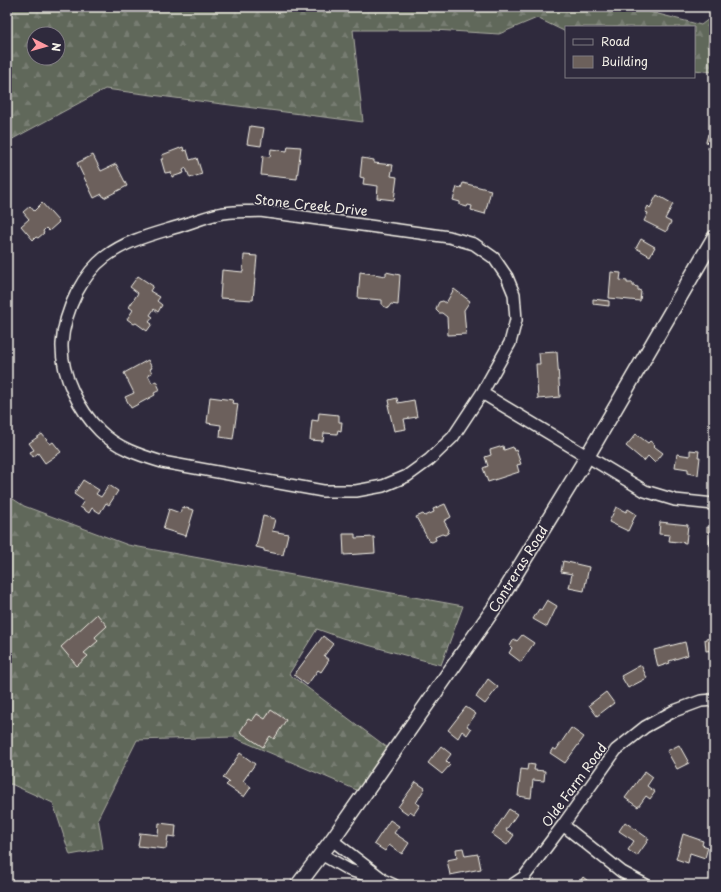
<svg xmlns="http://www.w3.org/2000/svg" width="721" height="892" viewBox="0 0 721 892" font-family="'Playpen Sans',sans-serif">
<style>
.forest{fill:url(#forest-firs);stroke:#aaaca1;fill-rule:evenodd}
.building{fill:#6c605b;stroke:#f4f1e8}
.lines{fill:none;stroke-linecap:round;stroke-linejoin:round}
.minor-casing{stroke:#f4f1e8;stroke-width:14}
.tertiary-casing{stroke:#f4f1e8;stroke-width:17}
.minor{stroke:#2f2a3d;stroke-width:11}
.tertiary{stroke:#2f2a3d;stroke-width:14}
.labels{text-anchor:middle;stroke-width:3;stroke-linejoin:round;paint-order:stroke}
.street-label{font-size:13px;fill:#f4f1e8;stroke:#2f2a3d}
</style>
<defs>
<pattern id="forest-firs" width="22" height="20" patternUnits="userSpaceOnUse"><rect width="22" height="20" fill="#60675a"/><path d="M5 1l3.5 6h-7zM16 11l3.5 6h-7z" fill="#777d72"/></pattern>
</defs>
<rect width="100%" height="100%" fill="#2f2a3d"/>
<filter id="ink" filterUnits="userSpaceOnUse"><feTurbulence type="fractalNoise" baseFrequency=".025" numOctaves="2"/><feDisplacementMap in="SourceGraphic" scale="8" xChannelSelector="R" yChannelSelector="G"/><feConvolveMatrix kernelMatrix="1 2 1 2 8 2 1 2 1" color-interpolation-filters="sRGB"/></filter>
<g filter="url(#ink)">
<path class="forest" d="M7 7H631L701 25 714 15V72L694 70V27H566V32L537 18 499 34 434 30H353L363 122 105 89 7 142ZM34 34H58V58H34Z
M7 495 24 506 128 545 463 606 441 665 342 638 317 629 289 674 388 748 359 791 233 737 137 740 98 818 103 849 70 855 53 803 11 784 7 785Z"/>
<path class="building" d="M250 126 264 128 261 146 247 144Z
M714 126V151L708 149 709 143 706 142 708 134 712 135Z
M288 146 301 147 297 179 261 175 263 156 270 157 271 149 287 151Z
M183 147 184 151 187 150 190 160 197 158 202 174 190 178 186 168 183 170 184 173 172 177 171 172 165 173 161 159H163L162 155Z
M93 155 101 171 116 164 127 186 104 198 102 194 94 198 77 163Z
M362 158 374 160V163L393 165 391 176 397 177 394 200 377 198 378 186 363 184 364 178 360 177Z
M463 183 491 190 485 214 471 210 472 206 468 205 467 207 460 205V202L453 200 457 187 461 188Z
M657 195 673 204 665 219 671 222 666 232 644 221 648 213 645 212 648 206 650 208Z
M42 203 59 222 49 231 46 228 43 231 44 233 38 238 36 237 33 240 21 226 29 219 23 212 30 206 34 211Z
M641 239 655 247 650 256 636 248Z
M244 255 257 256 253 300 220 298 222 270 243 272Z
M360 272 386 276V272L400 275 398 305 391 304 388 308 385 307 382 305V300L358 298Z
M611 272 621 273 620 280 627 281V283H633V286L638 287V290L641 291 640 301 609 298Z
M138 276 153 286 150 291 160 297 157 301 162 305 158 312 154 309 150 315 153 317 149 322 152 324 147 331 136 323 134 324 127 319 133 310 129 307 138 293 130 287Z
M454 289 470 301 464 310 466 334 448 335 447 317 442 313H439L436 310 437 306 439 302 443 301 446 303Z
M593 299 609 301V306L593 304Z
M557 352 560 397 538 399 536 364H540L539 353Z
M148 360 152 368 150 369 152 373 148 375 152 383 156 381 160 390 154 393 155 395 131 408 125 397 134 393 124 373Z
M210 397 233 400 232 403 238 404 233 439 220 437 221 425 207 423Z
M397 398 398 403 414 400 417 417 404 419 406 429 394 431 388 405H390L389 400Z
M319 413 339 415V422H342L341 431 338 430 337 434 324 433 323 441 310 440 312 420 318 421Z
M42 434 50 444 53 442 61 452 45 463 38 453 33 457 30 452 34 450 29 443Z
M636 434 648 443 650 441 655 445 653 447 654 448 655 447 663 453 655 463 648 456 644 461 626 446Z
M503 446 504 450 513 447 514 451 516 450 521 464 517 465 519 472 488 482 483 468 488 466 485 457 491 455 490 450Z
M690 450 699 451 698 457H700L698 475 688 473V469L675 467 677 454 690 456Z
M83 480 99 490 96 494 101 497 109 485 118 491 109 505 106 503 100 513 92 508 89 513 80 507 84 501 74 494Z
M445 504 451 517 444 521 449 530 448 533 445 535 442 534 435 537 436 540 432 542 429 541 416 517 423 514 425 516 434 512 433 509Z
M182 507 194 510 186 536 163 529 169 509 180 513Z
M616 507 626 512 628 509 636 514 628 531 609 522Z
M263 516 275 519 272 531 288 534 283 555 264 551V549L256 547Z
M660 522 688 525 686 543 669 541 670 535 659 534Z
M707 527 714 528V545H709L711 532H707Z
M343 534H355V538L374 537 375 553 344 555Z
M563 561 589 567 584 591 569 588 572 574 561 572Z
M547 600 557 606 547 627 533 619 539 609 541 610Z
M97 614 107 626 95 637 98 641 84 653 88 656 77 666 61 647Z
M522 635 534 643 521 662 509 653 512 648 510 646 514 639 517 641Z
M323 636 333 644 324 656 329 660 321 672 318 670 307 685 294 675Z
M714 638V650L706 651 705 639Z
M685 642 688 655 669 661 670 663 658 667 654 650Z
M641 665 647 678 628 688 621 676Z
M488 679 498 687 485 704 476 697Z
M606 692 614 703 597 716 589 705Z
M466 707 476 714 467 726 471 729 467 735 462 731 458 738 448 730Z
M271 710 286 720 274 739 270 736 263 747 240 732 248 719 252 721 257 714 265 719Z
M571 728 584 737 565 763 550 753 553 748 556 750Z
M679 745 689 763 677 769 667 751Z
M441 746 451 754 446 761 450 765 442 774 428 763Z
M240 753 255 764 243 781 251 787 244 797 226 785 229 782 223 778Z
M528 764 535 765 534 770 545 771 544 781 533 780 531 798 518 796 521 769 527 770Z
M645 771 653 777 647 786 655 792 650 799 646 796 638 807 625 798Z
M416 782 425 788 416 803 420 805 414 814 410 811 408 814 398 807Z
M509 809 517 814 506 830 514 835 507 845 492 834Z
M390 820 399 826 394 833 409 843 402 854 389 845 385 851 374 844Z
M625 822 649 839 637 856 628 850 634 841 619 831Z
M159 823 176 825 175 837 168 836 166 849 138 846 140 833 158 835Z
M683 834 703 841 702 845 708 847 705 858 690 853 688 863 676 859Z
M463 848 465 856 478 854 481 869 450 875 447 860 457 858 456 849Z
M583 877 593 885H577Z"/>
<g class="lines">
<defs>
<path id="minor" d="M260 211 449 237 474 244 494 258 507 277 514 294 516 320 510 343 482 393 453 437 429 460 407 476 383 486 356 491H323L162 462C139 455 117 448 100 431 79 410 61 375 62 344 63 326 69 308 77 292 84 279 93 266 105 257 127 240 154 234 180 226 193 222 205 217 218 214 231 211 247 212 260 211Z
M482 393 645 491 675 500 714 504
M563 825 622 872 646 885
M332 840 380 877
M321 854 349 870 383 880 394 885
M512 885 524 877 563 825 616 750 645 727 674 711 701 701 714 700"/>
<path id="tertiary" d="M298 885 332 840 497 604 581 467 714 238"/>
</defs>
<use href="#minor" class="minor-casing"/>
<use href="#tertiary" class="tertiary-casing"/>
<use href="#minor" class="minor"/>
<use href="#tertiary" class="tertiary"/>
</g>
</g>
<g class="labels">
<g class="street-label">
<text transform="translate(311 205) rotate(6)" y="5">Stone Creek Drive</text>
<text transform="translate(518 569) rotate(-58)" y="5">Contreras Road</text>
<text transform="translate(574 785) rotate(-54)" y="5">Olde Farm Road</text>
</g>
</g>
<rect width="721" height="892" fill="none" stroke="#2f2a3d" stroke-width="24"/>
<rect x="12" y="12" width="697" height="868" fill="none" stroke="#f4f1e8" stroke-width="1.5" filter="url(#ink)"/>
<rect x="565" y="26" width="130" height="52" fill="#2f2a3d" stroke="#7e7a81"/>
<rect x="573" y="39" width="20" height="6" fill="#2f2a3d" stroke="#7e7a81"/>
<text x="601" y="46" font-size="12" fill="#f4f1e8">Road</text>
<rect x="573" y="56" width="20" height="12" fill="#6c605b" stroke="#7e7a81"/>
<text x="601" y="66" font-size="12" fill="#f4f1e8">Building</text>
<g transform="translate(46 46) rotate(96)"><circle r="19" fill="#2f2a3d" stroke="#7e7a81"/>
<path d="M0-3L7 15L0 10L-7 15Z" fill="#ff9aa2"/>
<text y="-6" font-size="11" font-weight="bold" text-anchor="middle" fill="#f4f1e8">N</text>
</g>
</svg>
